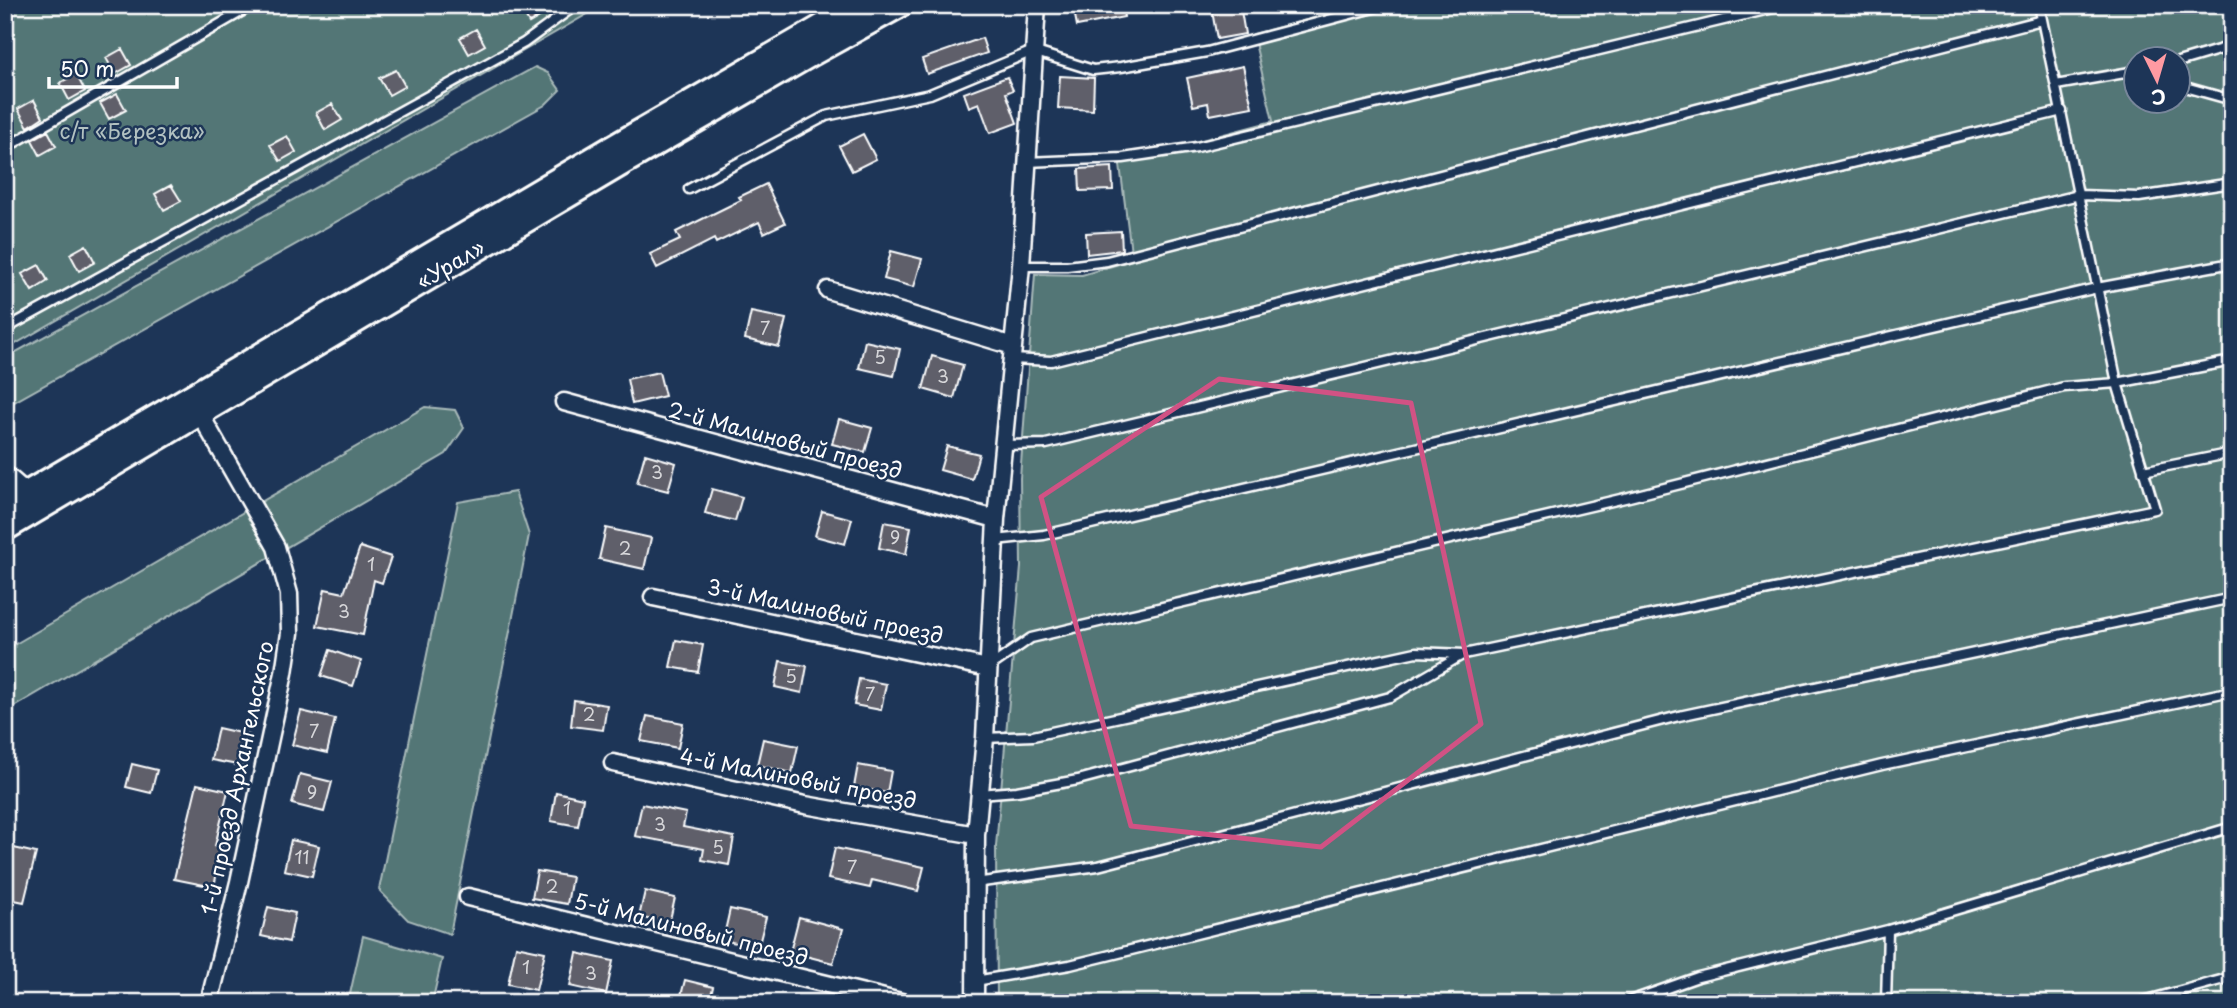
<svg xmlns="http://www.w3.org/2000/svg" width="2237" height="1008" viewBox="0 0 2237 1008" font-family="'Playpen Sans',sans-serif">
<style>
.green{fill:#537676;stroke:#a9baba;stroke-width:2;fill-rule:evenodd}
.building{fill:#5f5e6a;stroke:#fff;stroke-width:2}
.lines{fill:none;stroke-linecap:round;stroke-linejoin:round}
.service-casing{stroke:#fff;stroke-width:13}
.minor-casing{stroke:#fff;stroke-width:21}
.trunk-casing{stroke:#fff;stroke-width:30}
.service{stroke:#1d3557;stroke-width:8}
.minor{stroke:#1d3557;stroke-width:16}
.trunk{stroke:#1d3557;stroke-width:24}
.marked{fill:none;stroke:#d15284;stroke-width:5;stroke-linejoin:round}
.labels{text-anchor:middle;stroke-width:5;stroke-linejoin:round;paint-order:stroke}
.number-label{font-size:18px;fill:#d7d7da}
.park-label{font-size:21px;fill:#b2c1c1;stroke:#1d3557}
.street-label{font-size:21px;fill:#fff;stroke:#1d3557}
</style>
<rect width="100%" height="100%" fill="#1d3557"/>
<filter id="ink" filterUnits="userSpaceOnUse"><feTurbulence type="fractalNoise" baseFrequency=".0143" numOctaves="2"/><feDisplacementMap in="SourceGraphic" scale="14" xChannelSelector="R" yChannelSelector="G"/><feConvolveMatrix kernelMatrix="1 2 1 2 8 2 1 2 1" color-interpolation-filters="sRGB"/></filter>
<g filter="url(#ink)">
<path class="green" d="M5 5H603L5 350Z
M1364 5H2232V1003H997L996 846 1021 567 1020 478 1035 274 1082 275 1132 260 1119 157 1198 141 1273 121 1253 34ZM2136 60H2178V102H2136Z
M535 67 548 73 560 90 545 105 5 407V358Z
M425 407 455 410 464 428 446 454 5 712V650Z
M515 492 529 535 450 934 408 920 379 890 458 502Z
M363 936 442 959 432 1003H348Z"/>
<path class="building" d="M519 5H560L529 23Z
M1073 5H1122L1124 17 1077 26Z
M1211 5H1240L1245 34 1217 39Z
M476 29 485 45 469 54 460 38Z
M982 38 987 53 927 74 922 59Z
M122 49 131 65 115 74 106 58Z
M1243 66 1252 107 1210 115 1208 103 1193 106 1187 78Z
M396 70 405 86 389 95 379 78Z
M76 74 85 91 69 100 60 83Z
M1060 76 1094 78 1093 110 1058 108Z
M1007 77 1013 90 1006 93 1017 123 990 133 979 103 969 107 964 93Z
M117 94 126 110 109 119 100 103Z
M34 100 43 117 28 127 18 109Z
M332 104 342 120 325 130 316 113Z
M48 131 56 146 40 155 32 140Z
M863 134 876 159 852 171 839 146Z
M287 136 296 152 280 161 270 145Z
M1112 167 1113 190 1080 191 1079 169Z
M766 184 785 223 764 233 759 222 716 243 714 239 657 268 650 254 680 240 676 232 741 200 739 197Z
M171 185 181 201 164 210 155 194Z
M1121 231 1122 250 1087 254 1086 233Z
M86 245 95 262 79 271 70 254Z
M891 251 922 259 914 287 884 279Z
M39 265 48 281 32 291 22 274Z
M751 312 786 319 779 347 745 339Z
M865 341 900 349 894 376 859 368Z
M932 356 963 365 954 398 923 389Z
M659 372 665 396 632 404 627 379Z
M839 419 872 428 865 452 832 444Z
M947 446 979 454 972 479 940 470Z
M645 454 676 463 668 491 637 483Z
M712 489 742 497 735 521 705 513Z
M822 511 852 519 845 544 815 536Z
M884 522 911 527 906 554 879 548Z
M606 528 651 538 644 569 599 559Z
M360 547 391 557 382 583 374 580 363 635 317 626 325 589 344 593Z
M676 640 703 645 698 672 670 667Z
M330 650 361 661 353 686 321 676Z
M780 661 807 666 802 693 775 687Z
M859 679 886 684 881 710 854 705Z
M574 700 607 705 603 730 571 726Z
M301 711 335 719 327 753 292 745Z
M647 716 683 723 678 748 641 741Z
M218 728 249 735 243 766 211 760Z
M763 739 798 746 792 773 757 765Z
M132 764 157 770 151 793 126 787Z
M858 765 891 771 887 793 854 787Z
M300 774 332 782 324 812 292 804Z
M197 784 228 791 215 846 222 847 214 887 174 879Z
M556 792 583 798 578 826 551 821Z
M642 804 686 813 683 827 734 837 729 865 702 860 704 849 635 836Z
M291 840 319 846 312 876 284 870Z
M5 846 36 853 24 902 5 898Z
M835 848 924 867 918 891 872 880 870 888 828 879Z
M537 871 572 877 567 904 532 898Z
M645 891 675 898 669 924 639 917Z
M268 907 295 913 289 942 261 936Z
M730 909 766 917 758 948 723 940Z
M799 917 843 929 833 963 790 952Z
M516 946 545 952 536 990 508 984Z
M577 953 613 961 606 994 570 986Z
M685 980 713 987 709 1003H679Z"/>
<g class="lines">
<defs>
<path id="service" d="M2178 62 2232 46
M2056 85 2136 71
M2178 85 2232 100
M5 148 253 5
M1026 162 1123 158 1197 147 1786 5
M689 189 826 116 930 94 1033 51 1093 70 1121 67 1207 52 1385 5
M1021 266H1067L1107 261 2042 20
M5 329 524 43 576 5
M1012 359 1051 361 2062 111
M1003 445 1046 444 2079 195 2139 197 2232 183
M2143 471 2232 453
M995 540 1044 535 2097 288 2232 263
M988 668 1031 638 1629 497 2064 387 2117 383 2232 361
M985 738 1033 736 1416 652 1464 654 2155 509 2117 383 2039 5
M979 794 1017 791 1078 780 1390 697 1464 654
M975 883 1098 866 1679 716 2232 598
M975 981 1070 965 1882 765 2232 691
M1624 1003 1698 977 1888 930 2232 827
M1886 1003 1888 930
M2136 1003 2232 977"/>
<path id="minor" d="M828 290 1013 346
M564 402 996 519
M200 414 276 547 289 594 290 633 284 673 239 882 209 1003
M5 474 28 494
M653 597 988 668
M613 763 805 805 976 835
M468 897 905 1003
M975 1003 976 835 985 738 996 519 1021 266 1037 5"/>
<path id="trunk" d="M5 507 613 148 861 5
M5 528 623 162 810 54 899 5"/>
</defs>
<use href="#service" class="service-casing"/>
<use href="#minor" class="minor-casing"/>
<use href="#trunk" class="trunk-casing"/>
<use href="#service" class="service"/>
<use href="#minor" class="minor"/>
<use href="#trunk" class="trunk"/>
</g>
</g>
<path class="marked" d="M1219 379 1411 403 1481 724 1321 847 1131 826 1041 497Z"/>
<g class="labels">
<g class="number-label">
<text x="765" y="335">7</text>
<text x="880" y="364">5</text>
<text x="943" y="383">3</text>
<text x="657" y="479">3</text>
<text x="895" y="544">9</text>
<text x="625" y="555">2</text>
<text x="371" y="571">1</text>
<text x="344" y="618">3</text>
<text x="791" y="683">5</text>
<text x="870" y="701">7</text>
<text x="589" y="721">2</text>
<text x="314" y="738">7</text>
<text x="312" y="799">9</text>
<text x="567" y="815">1</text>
<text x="660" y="831">3</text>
<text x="718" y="854">5</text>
<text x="302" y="864">11</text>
<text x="852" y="874">7</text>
<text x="552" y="893">2</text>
<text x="526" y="974">1</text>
<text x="591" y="980">3</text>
</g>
<g class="park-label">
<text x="132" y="139">с/т «Березка»</text>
</g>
<g class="street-label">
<text transform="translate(451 265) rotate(-31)" y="7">«Урал»</text>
<text transform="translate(785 441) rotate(15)" y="7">2-й Малиновый проезд</text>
<text transform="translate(825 612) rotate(12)" y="7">3-й Малиновый проезд</text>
<text transform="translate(238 778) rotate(-78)" y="7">1-й проезд Архангельского</text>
<text transform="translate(798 779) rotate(11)" y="7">4-й Малиновый проезд</text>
<text transform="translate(691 930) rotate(14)" y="7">5-й Малиновый проезд</text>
</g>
</g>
<rect width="2237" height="1008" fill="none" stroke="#1d3557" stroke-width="28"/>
<rect x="14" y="14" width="2209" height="980" fill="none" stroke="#fff" stroke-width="2.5" filter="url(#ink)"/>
<g transform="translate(2157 80) rotate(175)"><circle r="33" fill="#1d3557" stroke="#77869a" stroke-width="2"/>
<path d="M0-5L12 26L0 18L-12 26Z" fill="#ff9aa2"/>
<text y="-10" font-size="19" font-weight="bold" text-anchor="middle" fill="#ffffff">С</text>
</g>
<path d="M49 77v10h128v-10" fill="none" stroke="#ffffff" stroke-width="3.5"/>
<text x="60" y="77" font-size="21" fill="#ffffff" stroke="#1d3557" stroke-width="5" paint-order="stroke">50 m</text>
</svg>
